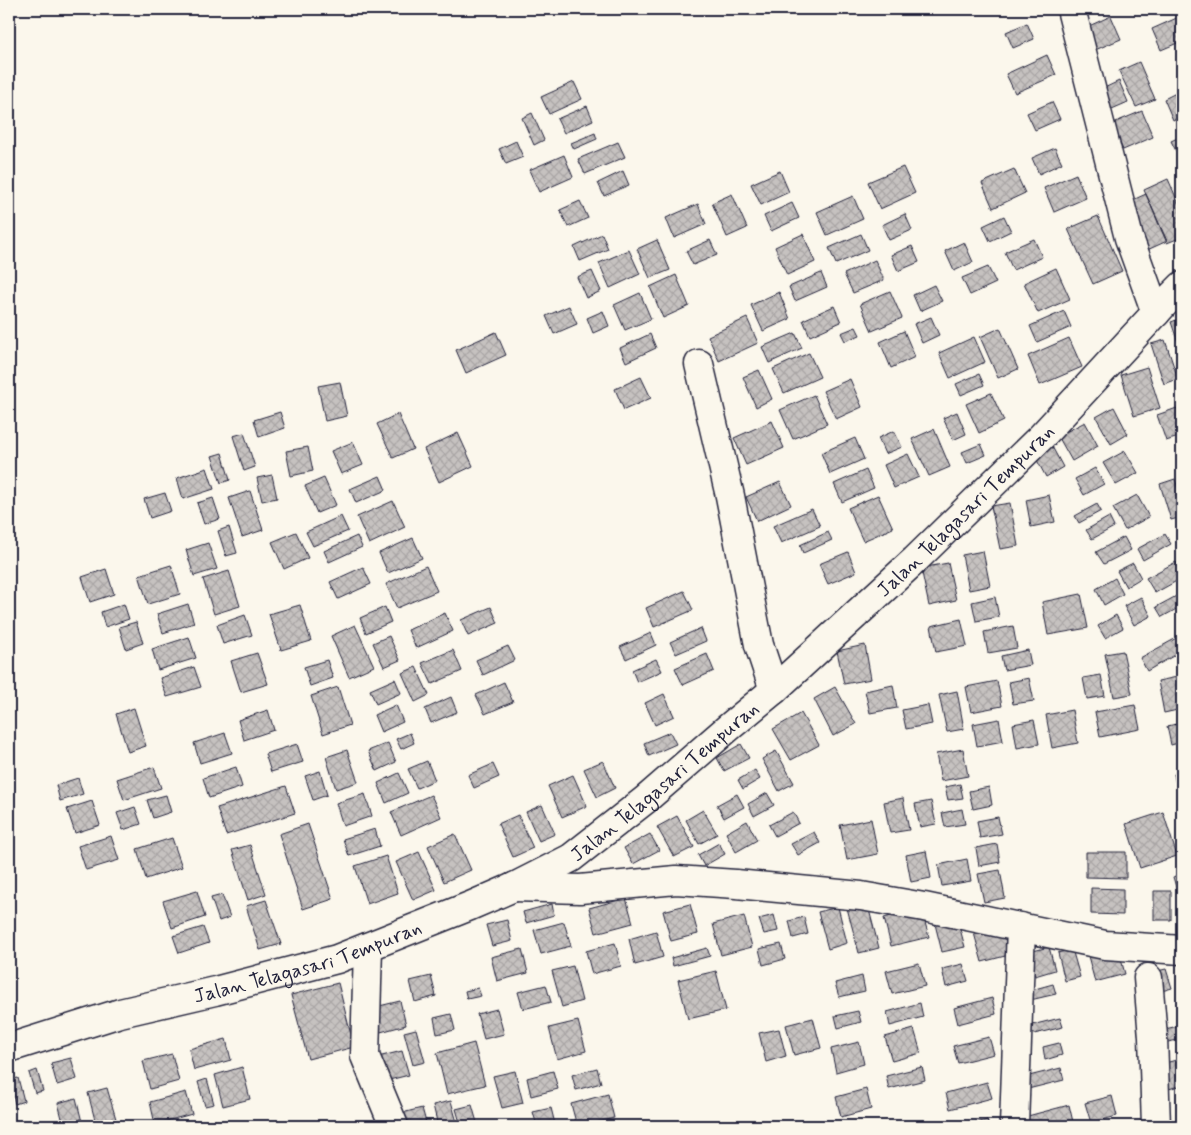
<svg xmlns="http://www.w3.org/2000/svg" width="1191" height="1135" viewBox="0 0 1191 1135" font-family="Mynerve,sans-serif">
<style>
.building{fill:url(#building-cross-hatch);stroke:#22223b}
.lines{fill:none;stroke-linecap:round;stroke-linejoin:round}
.minor-casing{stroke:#22223b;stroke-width:31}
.tertiary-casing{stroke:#22223b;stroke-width:31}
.minor{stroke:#fbf7ec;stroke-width:28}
.tertiary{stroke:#fbf7ec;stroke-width:28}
.labels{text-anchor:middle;stroke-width:4;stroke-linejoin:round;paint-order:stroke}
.street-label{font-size:20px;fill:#22223b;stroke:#fbf7ec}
</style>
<defs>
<pattern id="building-cross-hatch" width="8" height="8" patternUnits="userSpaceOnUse" patternTransform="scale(1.25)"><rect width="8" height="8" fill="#c6c2c0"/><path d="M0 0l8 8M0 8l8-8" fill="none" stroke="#aaa6a6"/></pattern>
</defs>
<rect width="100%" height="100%" fill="#fbf7ec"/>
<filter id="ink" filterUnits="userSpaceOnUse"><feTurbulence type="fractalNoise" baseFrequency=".02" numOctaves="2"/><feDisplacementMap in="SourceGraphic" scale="10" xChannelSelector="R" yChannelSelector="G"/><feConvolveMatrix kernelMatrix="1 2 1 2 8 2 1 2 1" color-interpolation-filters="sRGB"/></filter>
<g filter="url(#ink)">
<path class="building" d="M1111 16 1121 39 1088 53 1078 31Z
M1179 17 1182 24V41L1161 50 1152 29Z
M1027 23 1034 39 1013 48 1006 32Z
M1047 55 1056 75 1015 93 1006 74Z
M1139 62 1155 99 1136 107 1119 71Z
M1119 81 1128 102 1105 112 1096 92Z
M574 82 582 99 549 114 541 97Z
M1182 90V116L1173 120 1164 99Z
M1052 102 1060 119 1035 130 1027 113Z
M587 106 593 120 564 133 557 119Z
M1142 111 1153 137 1123 150 1111 124Z
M532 113 544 140 534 145 522 118Z
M595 133 597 139 574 149 571 143Z
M1182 136V148L1176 151 1171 141Z
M516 141 523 157 506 164 499 149Z
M618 142 625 157 585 174 578 159Z
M1055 148 1062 163 1039 174 1032 158Z
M564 155 573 177 539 192 529 170Z
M903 167 915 193 880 209 868 182Z
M1014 169 1025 193 993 208 982 183Z
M623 171 629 185 604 196 598 183Z
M780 171 789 192 761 205 751 184Z
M1076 174 1086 198 1054 212 1044 188Z
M1168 179 1182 211V237L1167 243 1144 190Z
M732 194 747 228 727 237 712 203Z
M1146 194 1167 241 1145 251 1124 204Z
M853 196 863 219 827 235 817 212Z
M580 201 588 218 568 227 560 210Z
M792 203 799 218 771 231 764 216Z
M698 204 706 224 674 238 666 218Z
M905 214 912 230 889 240 882 225Z
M1004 216 1011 231 990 241 983 226Z
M1098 216 1122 271 1093 284 1068 229Z
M602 234 608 249 580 261 574 247Z
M803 234 815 262 787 275 775 247Z
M861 234 868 250 836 264 829 248Z
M1034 239 1042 257 1013 270 1005 252Z
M657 240 670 270 650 278 637 249Z
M710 240 717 255 693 265 686 251Z
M964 242 973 262 954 271 945 251Z
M912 246 919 262 898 271 891 255Z
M629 250 640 274 610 288 599 263Z
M875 260 884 280 853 293 844 274Z
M988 267 996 283 970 295 962 278Z
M1056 268 1070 299 1038 313 1024 283Z
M592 271 601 291 586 298 577 277Z
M821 273 827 287 795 301 789 287Z
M676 275 689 306 663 318 650 287Z
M934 285 942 301 920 311 913 295Z
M890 291 902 318 872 331 860 304Z
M779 292 790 319 763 331 751 305Z
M640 293 651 319 625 330 614 305Z
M569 306 577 324 554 334 546 316Z
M834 306 841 322 810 336 803 320Z
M603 311 609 326 593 333 587 318Z
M1064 311 1071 327 1037 342 1030 326Z
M931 317 939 335 922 343 914 324Z
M747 318 758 343 719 361 708 336Z
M1182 318V354L1171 322Z
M856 327 860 335 845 341 841 333Z
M1000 328 1018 369 998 378 980 337Z
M904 331 915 357 891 368 880 342Z
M496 332 506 355 466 373 456 350Z
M795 333 802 348 769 363 762 347Z
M650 334 656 348 626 362 620 348Z
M974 337 985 362 950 378 939 353Z
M1069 338 1082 367 1040 385 1028 356Z
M1165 340 1178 379 1164 384 1151 344Z
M809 353 820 377 784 393 773 369Z
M1147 367 1160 408 1134 416 1121 375Z
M759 370 772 399 756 407 743 377Z
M979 374 984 385 961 395 956 384Z
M641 377 651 398 624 410 615 389Z
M850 379 862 407 836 419 823 391Z
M340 382 347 416 325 421 318 386Z
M991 393 1004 421 979 433 966 404Z
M814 395 827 424 793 439 780 410Z
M1114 407 1128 434 1111 444 1096 417Z
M1177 408 1182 424V436L1166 441 1157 415Z
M280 412 285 428 259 437 254 420Z
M957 412 966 434 953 440 943 418Z
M398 414 413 449 393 458 377 424Z
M772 421 784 448 746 465 734 438Z
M1085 422 1098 446 1072 461 1058 436Z
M934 429 950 467 929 476 912 439Z
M894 431 902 447 885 454 878 438Z
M244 433 255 467 244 471 233 436Z
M458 433 473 466 439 482 424 449Z
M855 438 864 459 830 474 821 453Z
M1049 441 1063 467 1046 477 1032 451Z
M353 442 363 465 341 474 331 451Z
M981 444 986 455 967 463 962 452Z
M308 447 313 471 291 476 286 451Z
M1125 451 1138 473 1116 485 1103 463Z
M222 453 230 480 221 483 212 456Z
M908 454 919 477 894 488 884 465Z
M207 468 214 489 183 499 177 478Z
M1095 468 1104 484 1084 495 1075 479Z
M866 470 874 488 842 502 834 484Z
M272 475 277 498 262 501 257 478Z
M380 476 386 490 356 503 350 489Z
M324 478 336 505 317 513 305 486Z
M1175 479 1182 501V517L1171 520 1160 484Z
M780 482 791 505 757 521 746 497Z
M250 491 263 530 242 537 229 498Z
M165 493 171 511 150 518 144 499Z
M878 495 893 528 863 541 848 508Z
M1049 495 1055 522 1031 527 1026 500Z
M1137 495 1149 517 1125 530 1113 508Z
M213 498 220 519 204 524 197 503Z
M393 501 405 527 369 544 357 517Z
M1010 503 1018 546 1000 549 991 506Z
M1097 504 1101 511 1079 523 1075 516Z
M812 509 820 526 781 543 773 526Z
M341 516 348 531 313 546 306 532Z
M1109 517 1114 527 1092 539 1086 530Z
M229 527 237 553 226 556 218 531Z
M296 532 308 558 284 569 272 542Z
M828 532 832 540 803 553 800 545Z
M1165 534 1171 544 1143 560 1137 549Z
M357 536 362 547 329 562 324 551Z
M1124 537 1131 550 1104 564 1096 552Z
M413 538 422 558 388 573 379 553Z
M208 543 217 569 194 576 186 550Z
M983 551 990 586 969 590 962 555Z
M848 552 856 572 828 584 819 564Z
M1176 562 1182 573V578L1155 593 1146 578Z
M948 563 956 600 929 606 921 568Z
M1133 563 1141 578 1126 587 1117 571Z
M171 565 180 594 148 604 139 575Z
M426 566 437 591 397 608 386 584Z
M363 567 371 584 338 599 330 582Z
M106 569 114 594 90 602 82 577Z
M229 571 240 606 214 614 203 579Z
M1115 578 1123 594 1104 605 1096 589Z
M684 591 693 610 654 627 646 608Z
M1182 593V606L1162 617 1156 607Z
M1081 594 1088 628 1048 635 1042 602Z
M995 597 999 617 976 621 972 602Z
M1141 597 1151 616 1134 625 1124 606Z
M124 604 129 619 105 627 101 612Z
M188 604 194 623 163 633 157 614Z
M300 605 311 641 281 650 269 614Z
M385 607 391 622 366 633 360 618Z
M491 607 498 623 468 636 461 620Z
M445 613 453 631 416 648 408 630Z
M245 615 252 635 223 644 217 625Z
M1116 615 1123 628 1105 638 1098 626Z
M961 619 967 646 936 652 931 626Z
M136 622 143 643 126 649 119 627Z
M355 625 374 666 349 677 331 636Z
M1013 626 1017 648 988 653 984 632Z
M701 628 706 641 676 654 670 642Z
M651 633 656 645 626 659 620 647Z
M1182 635V651L1147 671 1140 658Z
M389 636 400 660 384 667 373 643Z
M189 637 196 658 158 670 152 649Z
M865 645 871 679 844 684 837 651Z
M508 646 515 660 483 675 476 660Z
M453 650 462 671 432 684 422 663Z
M1028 650 1031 665 1004 670 1001 656Z
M1123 651 1132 694 1114 697 1105 654Z
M257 653 268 684 241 692 231 661Z
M707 654 714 671 683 685 675 668Z
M656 659 662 671 637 682 632 670Z
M327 660 333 678 310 686 304 667Z
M194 667 201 687 167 697 160 678Z
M416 667 429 695 415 702 402 673Z
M1101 675 1105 696 1087 699 1083 678Z
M1182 676V709L1164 713 1158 681Z
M1029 678 1034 701 1013 704 1009 682Z
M395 679 401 693 376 704 370 690Z
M997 681 1002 706 971 712 966 687Z
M504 682 513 702 485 714 476 695Z
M893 685 897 708 870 713 865 691Z
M338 687 350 725 323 734 311 696Z
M835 687 856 724 833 736 814 699Z
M957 691 964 729 947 732 939 695Z
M664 694 674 716 655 725 645 703Z
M451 697 457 712 431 723 425 709Z
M396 705 403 722 381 732 374 715Z
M928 705 932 724 906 729 902 710Z
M1135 705 1140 729 1100 737 1095 712Z
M134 708 146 746 128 752 116 714Z
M268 710 274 730 244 740 238 720Z
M1072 710 1078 743 1052 748 1046 715Z
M801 713 819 745 791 760 773 729Z
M999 719 1003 741 977 746 973 724Z
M1034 720 1039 744 1017 748 1013 724Z
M1182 723V742L1171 745 1167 726Z
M670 732 676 744 649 756 644 743Z
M225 733 232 753 200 763 194 743Z
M410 733 414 743 401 749 396 739Z
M388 743 396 762 377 771 368 751Z
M297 744 303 762 271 772 265 754Z
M741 744 749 758 724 771 717 758Z
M963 749 968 776 941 781 936 754Z
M347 750 358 782 336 789 326 757Z
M776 751 794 783 779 791 762 759Z
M427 761 435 780 417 788 408 769Z
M603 761 615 788 597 797 584 769Z
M493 764 499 777 474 788 468 775Z
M154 767 161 788 124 800 117 779Z
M236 767 242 787 209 798 203 778Z
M755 770 760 779 743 789 738 780Z
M320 771 327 795 313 800 305 776Z
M1182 772V806H1180L1174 774Z
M399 773 408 793 386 803 378 783Z
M573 775 587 806 562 817 548 786Z
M78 778 83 794 60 801 56 785Z
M960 784 963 798 948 800 945 787Z
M286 786 295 813 226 835 217 808Z
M989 787 992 805 973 809 969 791Z
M767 793 774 805 754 816 748 804Z
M365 794 372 816 343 826 336 803Z
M737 794 744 807 724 818 717 805Z
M166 795 171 812 153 818 147 800Z
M431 795 441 817 401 835 391 812Z
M903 798 909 830 890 833 884 802Z
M92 801 100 825 75 833 67 809Z
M931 801 936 824 920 827 915 804Z
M542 805 555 834 539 841 526 812Z
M135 807 141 824 123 830 117 813Z
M962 809 965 824 945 827 942 813Z
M703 810 717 834 699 844 686 820Z
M793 812 799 823 775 836 769 825Z
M1163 812 1177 856 1140 868 1126 824Z
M518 815 533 848 513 857 498 824Z
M677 816 694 847 674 857 657 827Z
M998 817 1002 834 980 838 977 821Z
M871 819 878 854 847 860 840 825Z
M747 821 757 840 736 852 726 833Z
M308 824 333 899 303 909 279 834Z
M375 829 380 846 349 856 343 839Z
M814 832 820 843 798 855 791 844Z
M455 834 471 870 444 882 428 846Z
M650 834 659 850 633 864 624 848Z
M111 836 119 860 86 870 78 846Z
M172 838 182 867 146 879 137 849Z
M719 843 725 854 704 866 698 855Z
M997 844 1000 862 979 866 976 848Z
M250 845 266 894 248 900 232 850Z
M926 851 931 878 911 882 906 855Z
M419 852 436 890 413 900 396 862Z
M1086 852H1126V878L1086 877Z
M386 856 398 893 367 904 355 866Z
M967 859 971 881 942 886 938 865Z
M1000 870 1005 898 984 902 978 874Z
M1182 873V907L1173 877Z
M1091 888 1123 889V915L1091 914Z
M197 891 205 917 172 928 163 901Z
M1154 891H1171V920H1154Z
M222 895 230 917 219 921 211 898Z
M626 898 633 923 596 933 589 908Z
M266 900 281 944 260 950 246 906Z
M867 902 879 948 859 953 847 908Z
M552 904 554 915 526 923 523 912Z
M690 904 698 934 671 941 663 911Z
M838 907 847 943 828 949 818 912Z
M921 908 929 937 891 946 884 918Z
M774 915 778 931 764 934 759 919Z
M744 916 752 947 721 955 713 924Z
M804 917 808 934 793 938 789 921Z
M957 918 965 947 942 952 935 924Z
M507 920 512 941 492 946 486 925Z
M564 922 571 946 541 954 534 930Z
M1002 926 1009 955 982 962 974 933Z
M203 927 209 943 179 953 173 936Z
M656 931 663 957 635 965 629 939Z
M615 943 621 966 592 974 586 951Z
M781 944 785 959 763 965 759 949Z
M1049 947 1055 970 1035 976 1029 952Z
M707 948 710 956 673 966 671 958Z
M1118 948 1125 974 1095 982 1088 956Z
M522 949 528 973 497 981 491 957Z
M1072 949 1080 977 1065 981 1058 953Z
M919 963 925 986 892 994 886 971Z
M963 964 968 981 946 987 942 969Z
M573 966 582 1001 562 1007 552 971Z
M1166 969 1172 988 1155 993 1149 973Z
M716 971 726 1010 688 1019 678 980Z
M431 976 436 996 415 1002 410 981Z
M862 976 865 991 839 997 835 983Z
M338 983 354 1047 308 1059 291 995Z
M1053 984 1056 994 1026 1001 1024 992Z
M546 985 551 1002 523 1009 518 992Z
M478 988 481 996 467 999 465 991Z
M992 998 996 1014 958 1024 954 1008Z
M400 1001 406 1025 377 1033 371 1008Z
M920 1003 923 1017 890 1026 887 1012Z
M497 1009 504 1034 484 1039 477 1014Z
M858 1011 861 1022 838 1028 835 1016Z
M451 1014 455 1030 437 1034 434 1018Z
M813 1018 821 1048 794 1055 786 1025Z
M1060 1018 1063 1027 1030 1035 1028 1026Z
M578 1021 586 1051 557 1059 549 1028Z
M1178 1026 1182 1039 1168 1042 1165 1029Z
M416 1029 425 1062 413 1065 404 1032Z
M779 1029 786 1056 766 1062 759 1033Z
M914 1029 921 1053 892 1061 885 1037Z
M989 1037 994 1054 958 1063 953 1046Z
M226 1039 231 1060 194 1070 189 1049Z
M859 1042 864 1064 836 1072 831 1049Z
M474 1043 485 1085 447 1094 437 1053Z
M1059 1043 1062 1055 1045 1060 1043 1047Z
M402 1051 409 1075 385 1081 378 1057Z
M172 1054 179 1081 150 1089 143 1061Z
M71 1058 77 1079 57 1085 51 1063Z
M1176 1060 1182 1085 1169 1089 1162 1064Z
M242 1067 250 1099 223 1106 215 1075Z
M922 1067 925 1080 889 1089 886 1076Z
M597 1068 601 1083 576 1090 572 1075Z
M1061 1068 1064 1080 1028 1089 1025 1077Z
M37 1070 43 1091 35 1093 29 1073Z
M515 1071 523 1103 502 1108 493 1076Z
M553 1071 558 1089 531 1096 527 1078Z
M18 1078 24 1101 15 1104 9 1080Z
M207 1079 214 1104 205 1106 198 1082Z
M987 1082 992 1098 950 1109 946 1093Z
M107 1088 116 1119 96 1124 88 1093Z
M866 1089 871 1109 841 1117 836 1097Z
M186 1092 192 1114 155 1124 150 1102Z
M608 1094 614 1118 582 1126H577L571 1104Z
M1112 1096 1117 1116 1091 1123 1085 1103Z
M76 1098 83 1126H64L58 1103Z
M451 1101 458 1126H438L433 1105Z
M472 1105 478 1126H461L456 1109Z
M1069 1105 1074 1126H1027L1024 1117Z
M422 1108 427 1126H406L402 1113Z
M551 1108 555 1124 547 1126H537L533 1112Z
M987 1120 989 1126H965Z"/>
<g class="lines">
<defs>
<path id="minor" d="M1071 9 1129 238 1156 313
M699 364 730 496 759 645 774 690
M514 887 580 889 676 880 736 884 861 896 924 907 1105 945 1182 950
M368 947 365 1056 394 1126
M1148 978 1153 1037 1156 1126
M1014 1126 1021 927"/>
<g id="tertiary">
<path id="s1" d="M9 1048 120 1013 215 991 337 959 470 906 514 887 571 858 645 800 728 728 774 690 915 560 1042 436 1164 304 1182 286"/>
</g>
</defs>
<use href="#minor" class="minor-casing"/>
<use href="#tertiary" class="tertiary-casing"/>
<use href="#minor" class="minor"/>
<use href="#tertiary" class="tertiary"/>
</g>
</g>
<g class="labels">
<g class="street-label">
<text dy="7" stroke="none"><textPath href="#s1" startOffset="1121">Jalan Telagasari Tempuran</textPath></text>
<text dy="7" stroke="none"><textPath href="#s1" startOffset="716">Jalan Telagasari Tempuran</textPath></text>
<text dy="7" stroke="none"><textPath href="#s1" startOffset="311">Jalan Telagasari Tempuran</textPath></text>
</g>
</g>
<rect width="1191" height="1135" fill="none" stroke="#fbf7ec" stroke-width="30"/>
<rect x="15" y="15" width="1161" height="1105" fill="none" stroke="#22223b" stroke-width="2" filter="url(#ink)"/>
</svg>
